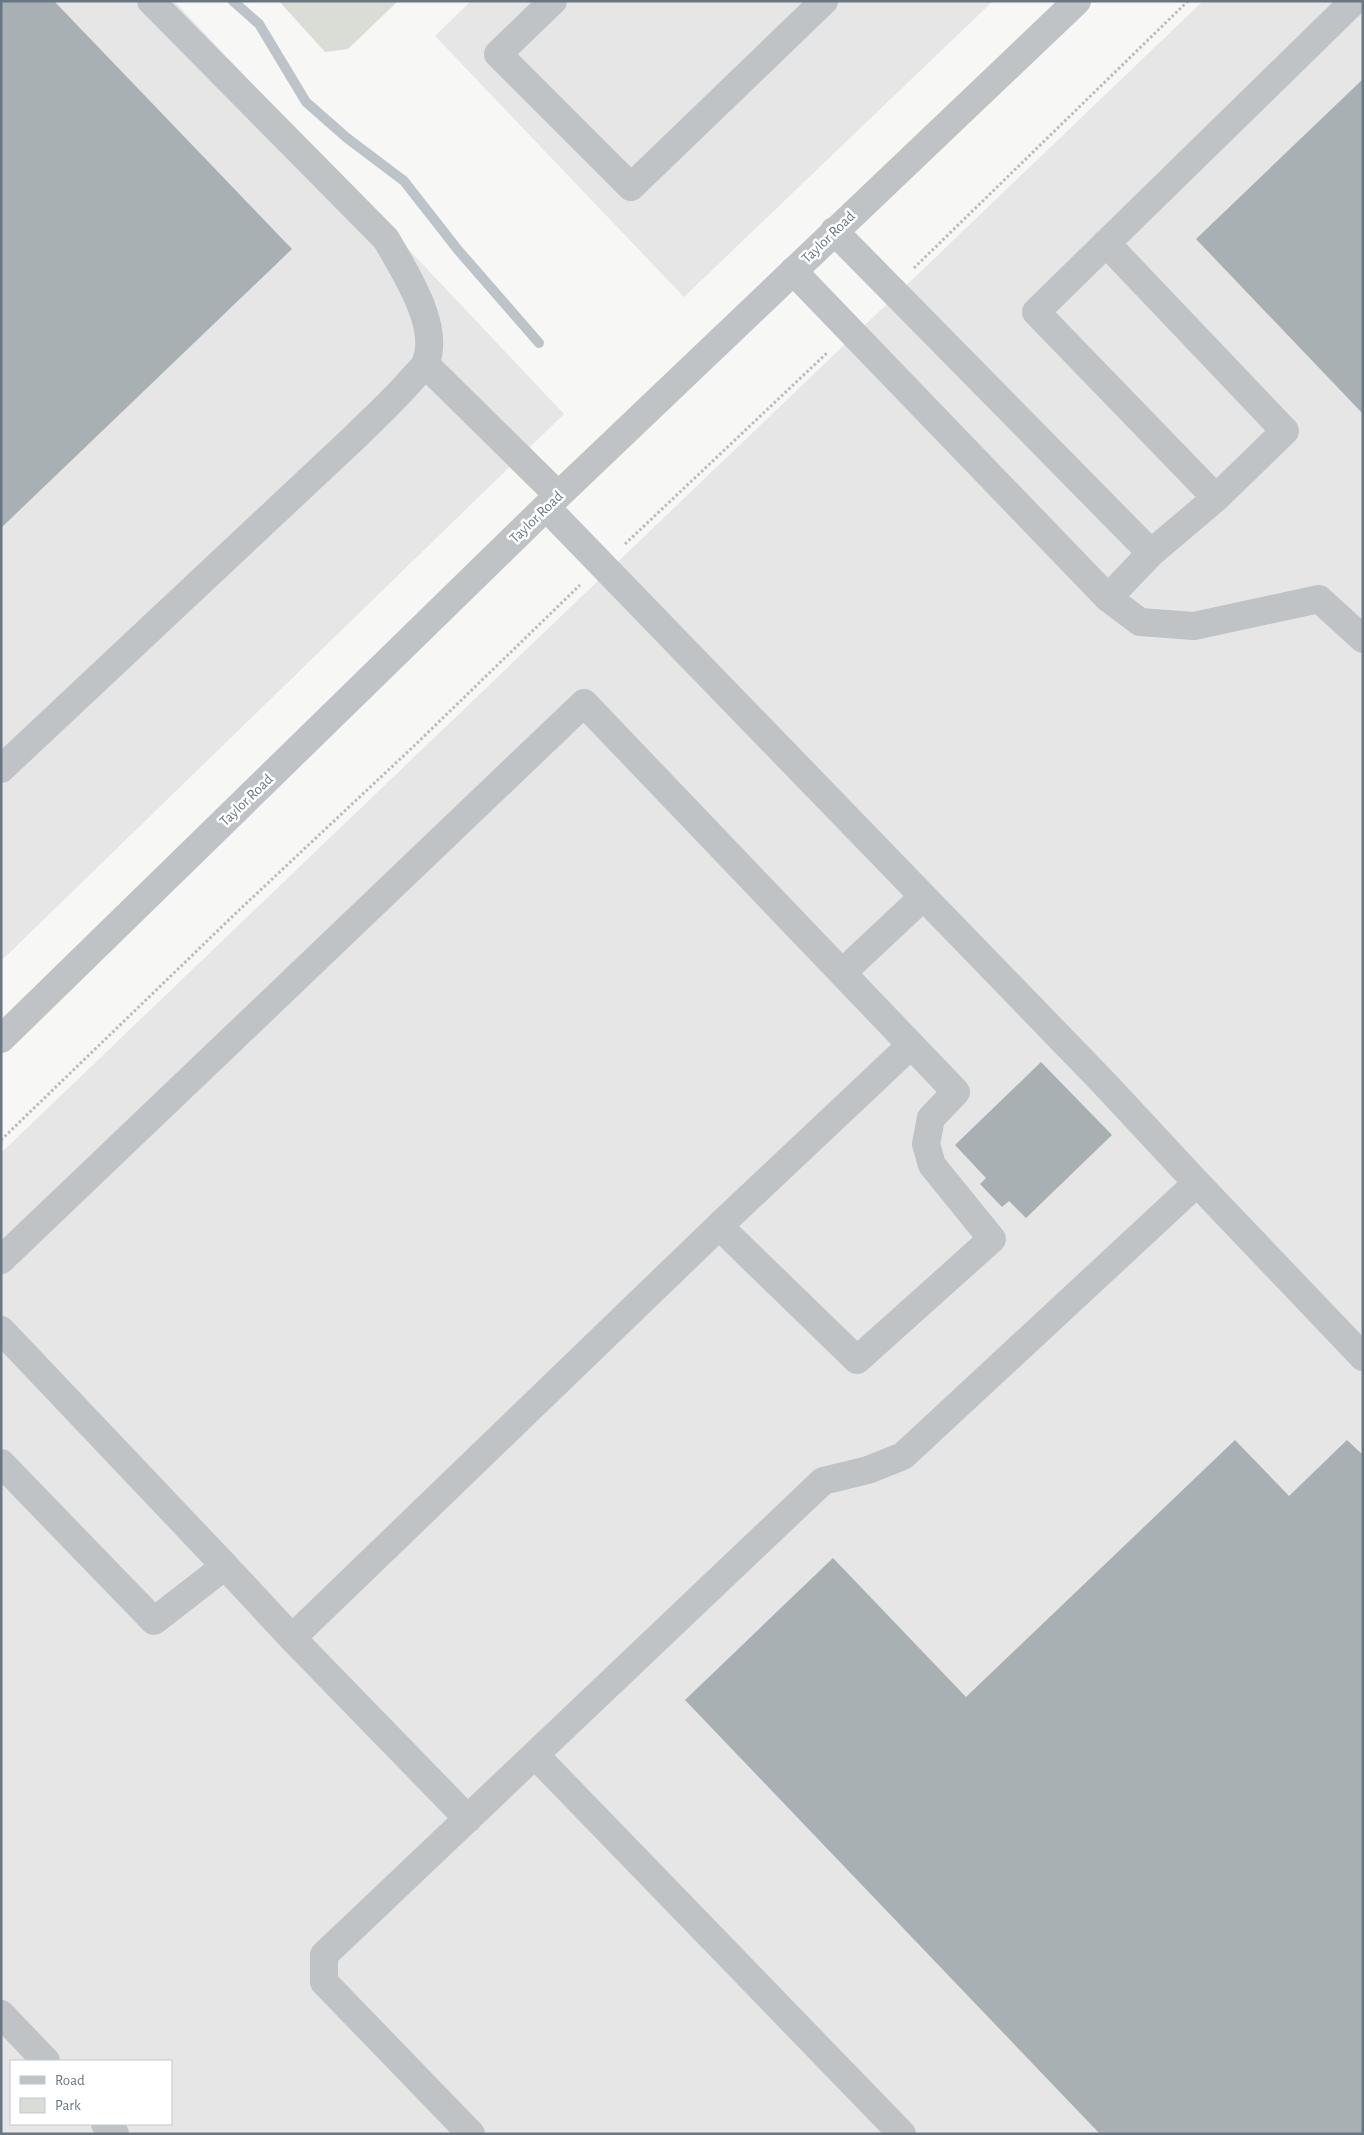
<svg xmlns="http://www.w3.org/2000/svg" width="1364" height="2135" viewBox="0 0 1364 2135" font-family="'Alegreya Sans',sans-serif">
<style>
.built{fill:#e5e6e5;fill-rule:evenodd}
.green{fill:#d9ddd6}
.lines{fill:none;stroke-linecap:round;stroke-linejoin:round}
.stream{stroke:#bcc4c9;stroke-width:10}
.building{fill:#a9b0b4}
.path{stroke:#b9bcbe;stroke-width:3;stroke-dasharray:2.5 2.5;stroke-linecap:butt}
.minor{stroke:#bfc3c6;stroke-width:28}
.labels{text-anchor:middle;stroke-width:5;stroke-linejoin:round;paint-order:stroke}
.street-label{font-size:15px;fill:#697782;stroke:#fff}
</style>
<rect width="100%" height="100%" fill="#f7f7f5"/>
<path class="built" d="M1 1H174L564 414 1 961Z
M471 1H993L684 297 435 36Z
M1203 1H1363V2134H1V1153ZM11 2061H171V2124H11Z"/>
<path class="green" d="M279 1H398L348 49 325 52Z"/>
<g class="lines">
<path class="stream" d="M233 1 259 24 306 102 347 138 404 181 458 250 539 343"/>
</g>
<path class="building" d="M1 1H54L292 249 1 528Z
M1363 79V414L1196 239Z
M1041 1062 1112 1135 1026 1218 1009 1201 1002 1207 980 1184 986 1178 955 1145Z
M1235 1440 1289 1496 1347 1440 1363 1455V2134H1100L685 1700 833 1558 966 1697Z"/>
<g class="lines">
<path class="path" d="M914 268 1188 1
M625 544 828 352
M1 1140 237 912 415 745 580 585"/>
<path class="minor" d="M553 1 498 54 631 187 824 1
M834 231 1151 553 1216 498 1036 312 1354 1
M1106 243 1285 431 1216 498
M793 271 1108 598 1151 553
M425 364 558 495
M546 507 1103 1082 1197 1183 1363 1357
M1108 598 1140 622 1194 626 1319 599 1363 639
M1 769 356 436C375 417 395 399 413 378 416 374 423 369 425 364 442 327 404 271 386 239L151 1
M843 972 923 897
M1 1039 546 507 1077 1
M719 1226 911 1045
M1 1260 584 703 956 1092 931 1118 926 1144 932 1165 992 1239 857 1360 719 1226 292 1638 225 1566
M1 1330 225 1566 154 1621 1 1463
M292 1638 468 1819
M535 1755 902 2134
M1 2014 46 2061
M105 2124 115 2134
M471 2134 324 1982V1955L823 1481 868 1470 903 1456 1197 1183"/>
</g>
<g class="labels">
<g class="street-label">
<text transform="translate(828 237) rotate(-44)" y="5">Taylor Road</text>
<text transform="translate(536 517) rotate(-44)" y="5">Taylor Road</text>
<text transform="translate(246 800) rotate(-44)" y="5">Taylor Road</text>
</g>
</g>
<rect width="1364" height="2135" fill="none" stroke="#697782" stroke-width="5"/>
<rect x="10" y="2060" width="162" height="65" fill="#ffffff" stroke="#c3c9cd"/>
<rect x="20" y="2076" width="25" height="8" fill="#bfc3c6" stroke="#c3c9cd"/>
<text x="55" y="2085" font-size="15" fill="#697782">Road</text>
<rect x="20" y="2098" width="25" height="15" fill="#d9ddd6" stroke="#c3c9cd"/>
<text x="55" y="2110" font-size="15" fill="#697782">Park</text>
</svg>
